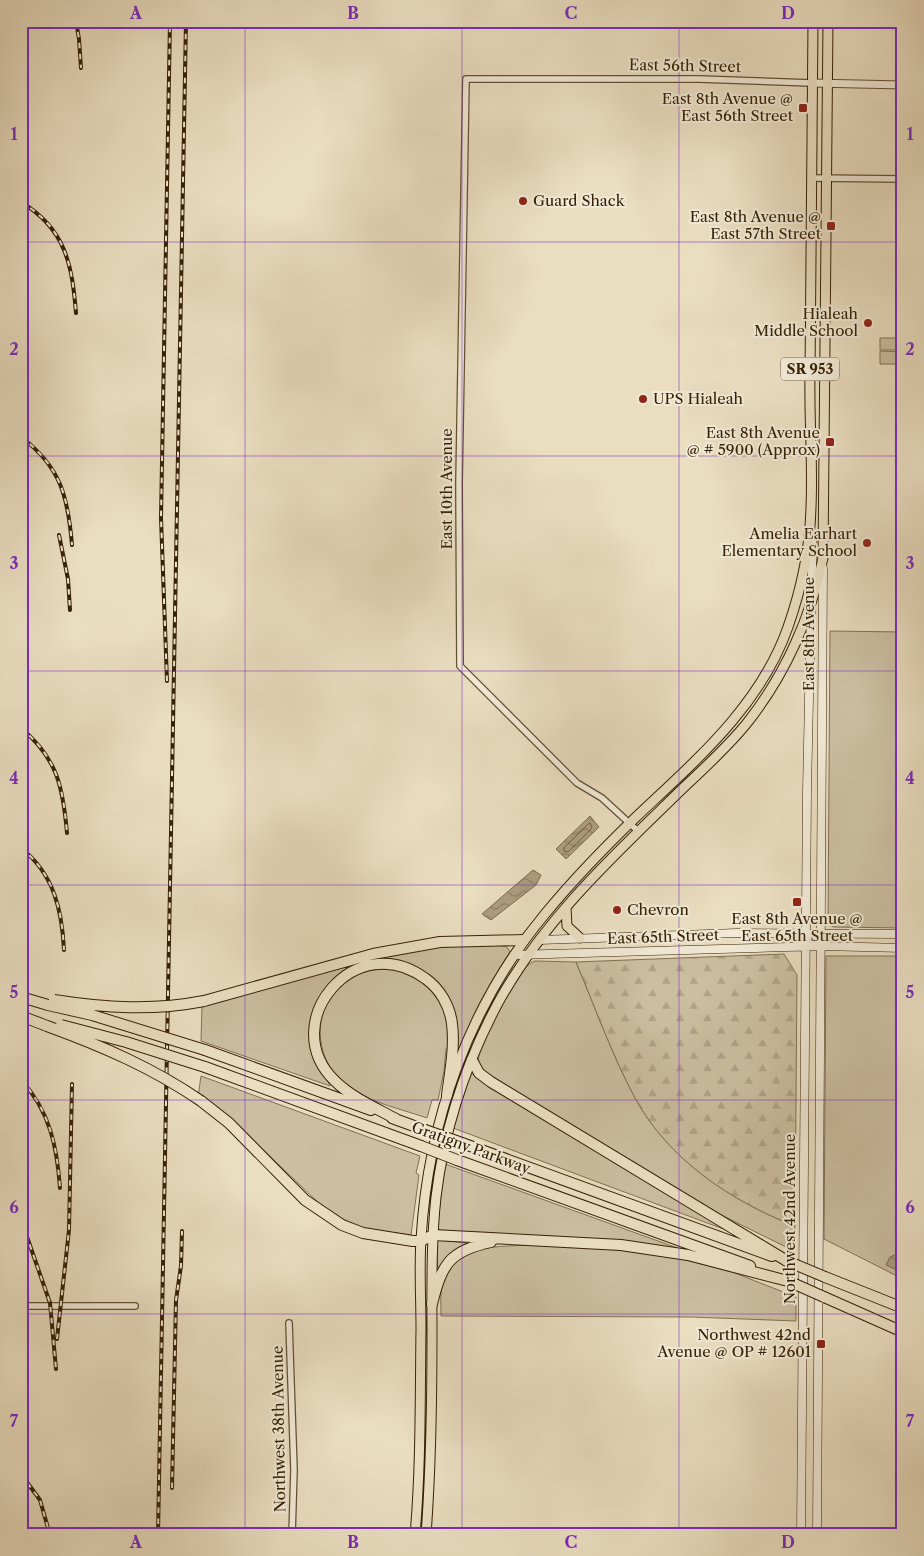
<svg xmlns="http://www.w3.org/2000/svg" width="924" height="1556" viewBox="0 0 924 1556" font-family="'Libre Caslon Text',serif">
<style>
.green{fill:#cbbea1;stroke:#807052}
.forest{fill:url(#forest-firs);stroke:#807052}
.water{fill:url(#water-waves);stroke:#7d6c4f}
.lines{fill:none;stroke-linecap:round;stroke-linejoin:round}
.shore{stroke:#726042;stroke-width:1}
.minor-casing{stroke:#635033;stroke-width:8}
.tertiary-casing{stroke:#635033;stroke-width:9}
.secondary-casing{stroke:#362104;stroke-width:9}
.primary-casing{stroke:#362104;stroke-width:11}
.motorway-casing{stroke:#362104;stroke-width:12}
.minor{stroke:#f1ead7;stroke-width:5.5}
.tertiary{stroke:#f1ead7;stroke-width:7}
.secondary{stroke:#f1ead7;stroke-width:8}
.primary{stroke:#eadec1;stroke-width:9}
.motorway{stroke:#eadec1;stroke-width:10}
.rail-casing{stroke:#362104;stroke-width:4}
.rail{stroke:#f1ead7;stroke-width:2;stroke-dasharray:5.5;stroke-linecap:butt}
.motorway-bridge-casing{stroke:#362104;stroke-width:12;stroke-linecap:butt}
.motorway-bridge{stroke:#eadec1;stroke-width:10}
.grid{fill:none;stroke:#7b2cbf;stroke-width:1;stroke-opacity:0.55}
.poi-dot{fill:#8f2418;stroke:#f1ead7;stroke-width:2}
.labels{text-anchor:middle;stroke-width:4;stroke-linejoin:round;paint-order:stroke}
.shield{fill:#f1ead7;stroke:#6e5d43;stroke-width:1}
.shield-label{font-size:14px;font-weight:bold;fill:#362104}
.street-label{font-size:15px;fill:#362104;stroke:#f1ead7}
.poi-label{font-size:15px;fill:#362104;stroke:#f1ead7;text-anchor:end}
.neatline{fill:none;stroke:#7b2cbf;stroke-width:2}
.grid-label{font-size:16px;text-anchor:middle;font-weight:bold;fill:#7b2cbf}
</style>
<defs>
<pattern id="forest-firs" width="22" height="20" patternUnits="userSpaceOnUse" patternTransform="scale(1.25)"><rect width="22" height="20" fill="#cbbea1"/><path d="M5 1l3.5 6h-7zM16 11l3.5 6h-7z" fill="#afa389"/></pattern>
<pattern id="water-waves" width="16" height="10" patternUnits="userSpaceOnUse" patternTransform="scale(1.25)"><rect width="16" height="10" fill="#ad9e81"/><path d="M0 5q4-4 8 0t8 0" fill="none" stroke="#8e8067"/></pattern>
</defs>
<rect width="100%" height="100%" fill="#eadec1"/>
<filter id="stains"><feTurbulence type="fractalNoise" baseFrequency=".004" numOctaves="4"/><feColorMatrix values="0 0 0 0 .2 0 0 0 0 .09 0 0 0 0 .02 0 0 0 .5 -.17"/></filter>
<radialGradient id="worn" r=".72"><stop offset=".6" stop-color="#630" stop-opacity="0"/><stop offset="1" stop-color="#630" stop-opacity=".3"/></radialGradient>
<path class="green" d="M880 338H902L901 350H880Z
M880 351 902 352 901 364H880Z
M830 631 903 632V928L833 927 828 923Z
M497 945 507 947 511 953 457 1059 454 1017 426 974 409 963 385 959V956L445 946Z
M826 956H903V1279L824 1239Z
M535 961 576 962C595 1007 612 1055 635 1098 669 1160 731 1201 795 1226L792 1250 707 1208 490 1079 478 1065 479 1054C487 1035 516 966 535 961Z
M352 964C321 985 301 1018 314 1057 317 1067 327 1077 330 1086L201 1041 202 1006Z
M392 968C436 986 447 996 450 1046L446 1049 444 1071 438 1100H432L427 1118C398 1108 358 1100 337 1077 312 1048 314 1001 348 979 361 971 376 969 392 968Z
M471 1073 480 1079 734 1233 453 1128Z
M201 1076 420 1156 416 1173 419 1175 411 1235 366 1229 343 1219 322 1206 236 1124 198 1097Z
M445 1164 683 1250 445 1233 437 1228Z
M439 1240 467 1243 452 1252 438 1271 436 1242Z
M534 1245 621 1250 679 1258 735 1273 796 1297V1321L692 1317 441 1316C441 1306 440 1295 442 1285 452 1242 500 1247 534 1245Z"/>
<path class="forest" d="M784 954 797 975 795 1226C731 1201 669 1160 635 1098 612 1055 595 1007 576 962Z"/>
<path class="water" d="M590 816 599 827 566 859 556 849Z
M533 870 541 875 536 885 491 920 482 914Z
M899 1253 903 1254V1273L886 1265 890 1257Z"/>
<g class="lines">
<path class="shore" d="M590 823 592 828 568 852 564 851V848Z"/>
<defs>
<path id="minor" d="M811 178 903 179
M639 832 602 798 577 783 460 666 459 484 466 79H699L812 83
M21 1306H135
M289 1323 294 1470 292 1535"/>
<path id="tertiary" d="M812 83 903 85"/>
<path id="secondary" d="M812 541V594
M540 940 737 933 903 934
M514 955 821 946 903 948
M801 1535 807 791 811 606
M817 1535 823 568"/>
<path id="primary" d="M566 907 567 926 580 938
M415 1535C421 1466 420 1398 421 1329 421 1299 419 1269 421 1239 428 1121 469 1005 545 914 573 880 604 848 635 818 695 761 760 707 788 627 801 590 810 547 811 507 813 463 809 419 810 375 811 257 812 139 813 21
M426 1535C431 1468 432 1402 432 1336 432 1289 431 1243 436 1197 444 1130 466 1063 498 1003 543 921 611 858 677 794 701 771 727 748 747 723 785 675 811 617 823 558L828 21"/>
<path id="motorway" d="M21 997 48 1005
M204 1001 373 954 440 942 524 940
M21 1016 47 1026
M205 1050 371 1110
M472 1060 479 1073 491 1082 787 1261
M205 1067 421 1146
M201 1101 229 1123 305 1200 342 1225 363 1233 413 1241H421L433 1235 621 1245 688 1255 788 1281
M392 1118 425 1130
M396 1119C376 1108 351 1097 335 1081 275 1023 356 926 426 979 440 989 450 1006 452 1024 455 1047 450 1072 447 1095
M462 1143 772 1256
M457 1160 750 1266
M825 1277 903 1308
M824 1297 903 1332
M432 1304C442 1264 449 1251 491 1242"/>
</defs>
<use href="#minor" class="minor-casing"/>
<use href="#tertiary" class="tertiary-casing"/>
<use href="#secondary" class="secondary-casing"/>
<use href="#primary" class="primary-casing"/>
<use href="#motorway" class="motorway-casing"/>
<use href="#minor" class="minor"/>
<use href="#tertiary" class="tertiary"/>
<use href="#secondary" class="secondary"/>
<use href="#primary" class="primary"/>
<use href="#motorway" class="motorway"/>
<defs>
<path id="rail" d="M76 21 79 39 81 68
M21 202C66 229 72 265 76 313
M21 437C61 467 68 497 72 545
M59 535 68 579 70 610
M167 681 161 518 170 21
M21 728C58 759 63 788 67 833
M21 848C54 874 62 910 64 950
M21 1080C50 1111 57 1147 60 1188
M26 1234 50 1303 56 1369
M57 1339 69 1230 72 1084
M21 1474 40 1500 50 1535
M172 1488 176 1300 181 1266 182 1231
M158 1535 186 21"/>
</defs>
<use href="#rail" class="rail-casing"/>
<use href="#rail" class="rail"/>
<defs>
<path id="motorway-bridge" d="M54 1000C105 1008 153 1011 204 1001
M48 1005 92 1015 205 1050
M61 1025 126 1042 205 1067
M47 1026C102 1046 153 1068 201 1101
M425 1130 462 1143
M421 1146 457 1160
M787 1261 825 1277
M788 1281 824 1297"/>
</defs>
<use href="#motorway-bridge" class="motorway-bridge-casing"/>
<use href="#motorway-bridge" class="motorway-bridge"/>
</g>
<path class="grid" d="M245 21V1535M462 21V1535M679 21V1535M21 242H903M21 456H903M21 671H903M21 885H903M21 1100H903M21 1314H903"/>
<g class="poi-dot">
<rect x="798" y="103" width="10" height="10" rx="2.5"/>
<circle cx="523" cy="201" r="5"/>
<rect x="826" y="221" width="10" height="10" rx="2.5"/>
<circle cx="868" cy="323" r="5"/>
<circle cx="643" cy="399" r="5"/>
<rect x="825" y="437" width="10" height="10" rx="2.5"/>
<circle cx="867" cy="543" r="5"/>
<rect x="792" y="897" width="10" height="10" rx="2.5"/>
<circle cx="617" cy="910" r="5"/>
<rect x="816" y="1339" width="10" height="10" rx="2.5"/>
</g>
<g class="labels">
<rect class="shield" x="781" y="357.5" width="58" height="23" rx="4"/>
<g class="shield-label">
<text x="810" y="374">SR 953</text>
</g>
<g class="street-label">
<text transform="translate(685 66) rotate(1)" y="5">East 56th Street</text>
<text transform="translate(447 489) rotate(-90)" y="5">East 10th Avenue</text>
<text transform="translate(809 634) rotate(-90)" y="5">East 8th Avenue</text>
<text transform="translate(663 937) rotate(-2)" y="5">East 65th Street</text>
<text transform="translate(471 1148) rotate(20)" y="5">Gratigny Parkway</text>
<text transform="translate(790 1219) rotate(-90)" y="5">Northwest 42nd Avenue</text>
<text transform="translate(279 1429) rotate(-91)" y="5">Northwest 38th Avenue</text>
</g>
<g class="poi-label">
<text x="793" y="104">East 8th Avenue @<tspan x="793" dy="17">East 56th Street</tspan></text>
<text x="533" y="206" text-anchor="start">Guard Shack</text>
<text x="821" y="222">East 8th Avenue @<tspan x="821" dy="17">East 57th Street</tspan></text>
<text x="858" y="319">Hialeah<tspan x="858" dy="17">Middle School</tspan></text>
<text x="653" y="404" text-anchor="start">UPS Hialeah</text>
<text x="820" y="438">East 8th Avenue<tspan x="820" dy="17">@ # 5900 (Approx)</tspan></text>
<text x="857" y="539">Amelia Earhart<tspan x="857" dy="17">Elementary School</tspan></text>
<text x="627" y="915" text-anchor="start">Chevron</text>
<text x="797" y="924" text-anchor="middle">East 8th Avenue @<tspan x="797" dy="17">East 65th Street</tspan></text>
<text x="811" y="1340">Northwest 42nd<tspan x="811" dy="17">Avenue @ OP # 12601</tspan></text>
</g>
</g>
<rect width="924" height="1556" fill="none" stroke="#eadec1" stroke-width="55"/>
<rect x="28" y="28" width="868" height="1500" class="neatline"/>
<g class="grid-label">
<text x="136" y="19">A</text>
<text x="353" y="19">B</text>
<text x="571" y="19">C</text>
<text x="788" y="19">D</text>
<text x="14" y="140">1</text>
<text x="910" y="140">1</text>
<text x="14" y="355">2</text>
<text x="910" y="355">2</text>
<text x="14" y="569">3</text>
<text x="910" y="569">3</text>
<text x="14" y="784">4</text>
<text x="910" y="784">4</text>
<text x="14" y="998">5</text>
<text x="910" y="998">5</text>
<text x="14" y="1213">6</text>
<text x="910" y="1213">6</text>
<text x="14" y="1427">7</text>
<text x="910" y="1427">7</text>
<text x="136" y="1548">A</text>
<text x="353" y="1548">B</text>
<text x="571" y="1548">C</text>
<text x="788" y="1548">D</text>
</g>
<rect width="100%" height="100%" filter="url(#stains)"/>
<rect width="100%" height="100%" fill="url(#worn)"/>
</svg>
